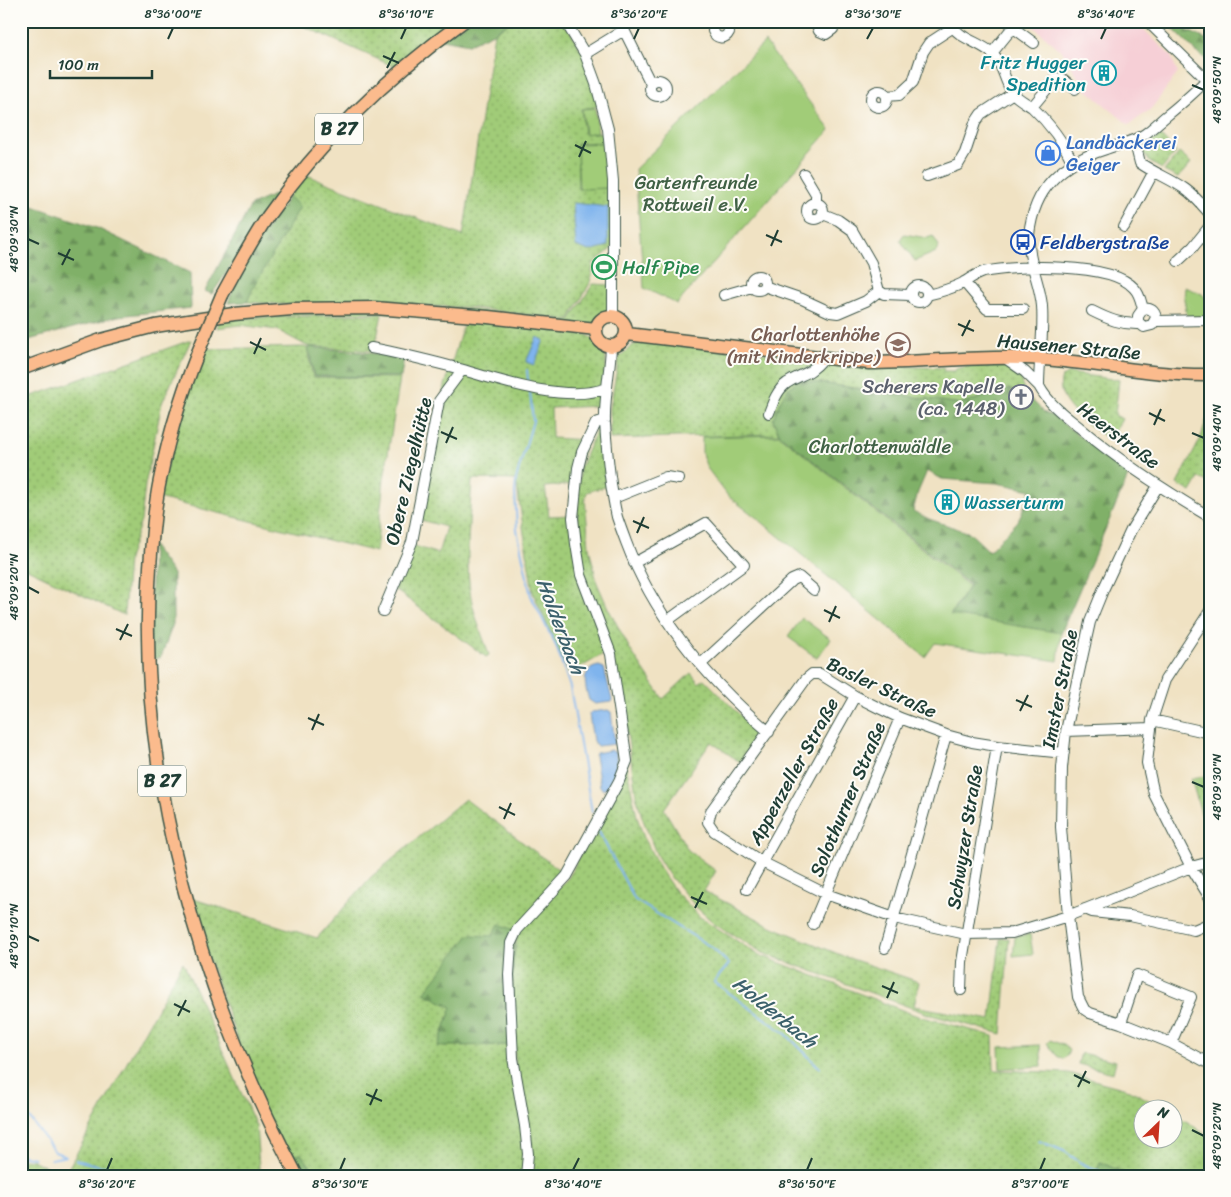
<svg xmlns="http://www.w3.org/2000/svg" width="1231" height="1197" viewBox="0 0 1231 1197" font-family="Sriracha,sans-serif">
<style>
.built{fill:#f6cfd6}
.grass{fill:url(#grass-dots);stroke:#608456}
.forest{fill:url(#forest-firs);stroke:#50764e;fill-rule:evenodd}
.green{fill:#a1cc78;stroke:#608456}
.water{fill:#7fb4ed;stroke:#4f7890}
.lines{fill:none;stroke-linecap:round;stroke-linejoin:round}
.stream{stroke:#7fb4ed;stroke-width:2}
.minor-casing{stroke:#3e5649;stroke-width:12}
.major-casing{stroke:#3e5649;stroke-width:15}
.minor{stroke:#fff;stroke-width:10}
.major{stroke:#fbbb8d;stroke-width:12}
.major-bridge-casing{stroke:#3e5649;stroke-width:15;stroke-linecap:butt}
.major-bridge{stroke:#fbbb8d;stroke-width:12}
.ticks{fill:none;stroke:#1f3d34;stroke-width:2}
.labels{text-anchor:middle;stroke-width:4;stroke-linejoin:round;paint-order:stroke}
.shield{fill:#fdfcf7;stroke:#62766e;stroke-width:1}
.shield-label{font-size:18px;font-weight:bold;fill:#1f3d34}
.culture-label{font-size:19px;fill:#0d838f;stroke:#fdfcf7;text-anchor:end}
.shop-label{font-size:19px;fill:#366cbe;stroke:#fdfcf7;text-anchor:start}
.park-label{font-size:19px;fill:#406145;stroke:#fdfcf7}
.transit-label{font-size:19px;fill:#164399;stroke:#fdfcf7;text-anchor:start}
.leisure-label{font-size:19px;fill:#27864d;stroke:#fdfcf7;text-anchor:start}
.education-label{font-size:19px;fill:#785e54;stroke:#fdfcf7;text-anchor:end}
.street-label{font-size:19px;fill:#1f3d34;stroke:#fdfcf7}
.worship-label{font-size:19px;fill:#5b616d;stroke:#fdfcf7;text-anchor:end}
.water-label{font-size:20px;font-style:italic;fill:#3c616c;stroke:#fdfcf7}
.neatline{fill:none;stroke:#1f3d34;stroke-width:2}
.ticks-label{font-size:12px;text-anchor:middle;fill:#1f3d34}
</style>
<defs>
<pattern id="grass-dots" width="8" height="8" patternUnits="userSpaceOnUse" patternTransform="scale(1.25)"><rect width="8" height="8" fill="#a1cc78"/><path d="M2 2h.1M6 6h.1" fill="none" stroke="#83a763" stroke-width="1.8" stroke-linecap="round"/></pattern>
<pattern id="forest-firs" width="22" height="20" patternUnits="userSpaceOnUse" patternTransform="scale(1.25)"><rect width="22" height="20" fill="#80b068"/><path d="M5 1l3.5 6h-7zM16 11l3.5 6h-7z" fill="#689056"/></pattern>
</defs>
<rect width="100%" height="100%" fill="#fdfcf7"/>
<filter id="ink" filterUnits="userSpaceOnUse"><feTurbulence type="fractalNoise" baseFrequency=".02" numOctaves="2"/><feDisplacementMap in="SourceGraphic" scale="10" xChannelSelector="R" yChannelSelector="G"/><feConvolveMatrix kernelMatrix="1 2 1 2 8 2 1 2 1" color-interpolation-filters="sRGB"/></filter>
<filter id="wash" filterUnits="userSpaceOnUse"><feTurbulence type="fractalNoise" baseFrequency=".0096" numOctaves="4" result="noise"/><feDisplacementMap in="SourceGraphic" scale="20" xChannelSelector="R" yChannelSelector="G"/><feGaussianBlur stdDeviation="1.12" result="paint"/><feColorMatrix in="noise" values="0 0 0 0 0 0 0 0 0 0 0 0 0 0 0 0 0 1.4 0 .05"/><feComposite in="paint" operator="in"/></filter>
<g filter="url(#wash)">
<rect width="100%" height="100%" fill="#f0e2c3"/>
<path class="built" d="M1027 21H1135L1171 56 1178 73 1151 109 1129 125 1085 89 1062 51Z"/>
<path class="grass" d="M292 21H465L402 70Z
M511 21H564L584 55 600 106 581 109 584 134 607 132 609 142 577 143 578 189 612 188V248L593 264 590 283 569 320 468 307 382 305 308 306 247 302 289 196 304 174 463 236 494 33Z
M1161 136 1176 152 1162 169 1150 162 1140 148Z
M1179 153 1191 163 1178 178 1164 171Z
M593 284 611 285 609 315C600 317 593 323 592 333L490 317 374 312 221 317 224 308 376 307 467 309 569 322Z
M375 314H382L374 351 307 346 277 330 240 325 217 328 220 319Z
M465 319 489 320 588 335C592 338 602 347 604 352 609 361 603 396 600 406L551 408 552 438 586 440 574 484 545 487 549 516 572 515 573 544 607 652 569 674 533 593 516 480 472 479C470 517 465 554 470 591 473 613 482 634 489 655L486 657 394 589 412 545 438 554 446 527 417 519 440 402Z
M191 340 162 403 145 485 141 521 128 559 124 615 21 566V400Z
M640 342 916 367 943 368 944 371H955L956 369 978 364H986L1009 367 1019 373 1022 385 1029 397 1010 389 961 404 800 380 773 419 779 434 610 439V408L619 357 632 346Z
M304 347 307 348 313 377 400 378 384 479 376 552 158 498 200 349Z
M1069 373 1119 380 1115 415 1122 419 1110 440C1091 427 1052 402 1062 377Z
M1208 416 1210 417V483L1199 478 1191 492 1177 484 1200 440Z
M598 426 601 427 608 486 587 492 585 498 589 547 597 583 608 608 631 651 663 699 691 673 699 683 704 679 755 730 756 739 740 762 711 742 664 809 688 850 716 871 704 891 773 927 843 956 919 982 914 1006 991 1020 1000 939 1009 938 1002 1034 931 1015 763 953 714 923 697 908 669 875 657 856 642 817 636 795 626 725 583 571 577 523 580 468Z
M626 764 637 817 645 841 664 875 675 891 700 917 757 954 915 1015 993 1036 994 1070 1068 1073 1130 1090 1165 1109 1144 1110V1140H1174V1114L1189 1123 1210 1138V1176H1131L1100 1162 1096 1173 1100 1176H528L515 1057 511 974 518 932 569 877Z
M1210 775 1209 816H1202L1191 779Z
M465 799 566 875 515 930 493 936 425 993 452 1007 438 1046 510 1045 523 1124 525 1176H318L301 1154 288 1157 262 1109 187 897 317 938 371 877Z
M183 962 256 1126 259 1167 264 1176H64Z
M1081 1053 1116 1061 1113 1073 1078 1064Z
M21 1159 33 1160 63 1176H21Z"/>
<path class="forest" d="M469 21H511L493 33 469 44 442 39Z
M1165 21H1187L1184 29 1210 41V62L1196 52Z
M281 192 212 294 205 291 251 205Z
M289 196 300 207 253 288 247 302 228 303 242 266Z
M21 202 97 228 190 273 191 308 118 316 21 342Z
M308 347 371 353 404 358 401 377 314 376Z
M800 380 961 404 1010 389 1029 397 1045 413 1055 417 1129 474 1061 633 951 615 970 585 779 434 773 419C779 403 784 388 800 380ZM927 471 942 479 997 483 1031 490 1018 521 989 551 970 533 929 519 913 511 918 492Z
M152 545 173 574V624L161 657 149 661Z
M499 924 515 930 510 1045 438 1046 452 1007 424 993 469 935 493 936Z
M301 1154 318 1176H298L288 1157Z
M1100 1162 1131 1176H1100L1096 1174Z"/>
<path class="green" d="M765 42 830 130 677 304 644 288 635 169Z
M595 108 598 132 585 134 582 109Z
M609 143 611 188 579 189 577 144Z
M904 234 927 238 933 236 939 246 936 252 915 261 900 240Z
M1185 287 1202 294 1210 303 1209 317 1188 320 1184 299Z
M779 435 969 586 950 615 1061 633 1058 661 935 643 925 657 757 518 728 496 707 468 702 454V437Z
M802 618 831 639 817 658 788 637Z
M1030 934 1033 954 1013 956 1015 937Z
M1050 1040 1063 1045 1069 1050 1067 1056 1063 1059 1057 1056 1047 1043Z
M1040 1045 1042 1066 1000 1069 999 1047Z"/>
<path class="water" d="M573 203 608 207V246L589 251 576 246Z
M537 337 544 340 534 365 526 362Z
M599 666 604 668 612 700 611 702 595 704 589 700C585 686 580 669 599 666Z
M608 710 611 712 615 744 597 746 593 741 589 714 591 712Z
M611 750 616 753C617 765 615 783 603 790L600 786 595 756 596 753Z"/>
<g class="lines">
<path class="stream" d="M527 370 528 381
M530 392 533 421 516 479 515 492 517 530 531 596 556 646 570 687 592 812
M599 832 635 900 711 947 729 964 714 982 786 1034 820 1068
M21 1107 55 1152 66 1156
M1039 1141 1064 1151 1081 1163 1101 1172 1122 1176
M21 1155 34 1158
M51 1159 66 1156
M76 1160 101 1166 191 1176"/>
</g>
</g>
<g filter="url(#ink)">
<g class="lines">
<defs>
<path id="minor" d="M565 21 585 54 596 84 608 129 613 181V316
M720 21 714 25 713 31C716 39 725 40 729 32L728 24 723 21
M818 21 817 25 819 31 826 34 833 29 832 21
M949 21C958 39 978 41 992 53 1003 62 1004 82 1013 93 1018 99 1026 103 1032 107 1049 123 1063 141 1073 163
M1147 21 1210 83
M624 30 651 84
M992 53 1009 32 1015 29 1034 43
M585 54 624 30 628 21
M1210 76C1197 91 1181 104 1165 117 1159 122 1152 129 1145 134 1134 142 1119 144 1106 149 1062 163 1034 187 1029 235 1027 260 1040 282 1042 306 1044 332 1039 359 1039 386 1048 403 1064 415 1079 427 1119 461 1164 490 1210 517
M650 88a8 8 0 1 1 16 0a8 8 0 1 1-16 0Z
M871 99a8 8 0 1 1 16 0a8 8 0 1 1-16 0Z
M887 96 899 95 913 82 923 52 929 43 952 28
M1032 107 1056 78 1063 79 1075 89
M1133 140 1136 147 1140 163C1154 173 1171 179 1185 189 1195 196 1202 205 1210 214
M804 174 816 194V202
M927 176 958 165 965 153 975 123 981 114 1013 93
M807 211a8 8 0 1 1 16 0a8 8 0 1 1-16 0Z
M823 214 838 220 852 230 871 263 879 291
M1124 227 1153 173
M1178 261 1193 247 1210 226
M751 283a7 7 0 1 1 14 0a7 7 0 1 1-14 0Z
M964 282 987 309H1023
M911 294a8 8 0 1 1 16 0a8 8 0 1 1-16 0Z
M764 286 802 299 830 312 838 313 866 301 879 291 884 294 910 295
M724 295 752 287
M927 295C940 292 951 289 963 283 969 279 976 274 983 272 1015 265 1111 262 1134 288 1140 294 1141 302 1143 309L1138 316V322L1144 327 1152 325 1156 318C1155 311 1150 307 1143 309
M1092 311C1108 319 1122 325 1140 324
M1156 321 1210 320
M611 347C610 372 604 397 605 423 607 454 610 486 617 517 620 526 623 534 626 542 654 617 708 680 769 732
M371 348C398 353 426 360 453 367 495 379 565 404 607 388
M1005 358 1025 372 1039 386
M769 413C773 402 777 390 787 383 803 373 809 375 823 359
M1158 486 1131 530 1103 590 1090 622 1066 731 1062 768 1061 827 1068 916 1078 997 1084 1009 1090 1013 1121 1023 1171 1043 1210 1064
M614 498 666 477 679 479
M634 563 706 523 744 565 667 621
M383 611 412 542 439 401 462 370
M1210 611 1165 680 1152 720 1147 763 1154 794 1191 867 1210 898
M701 664 792 580 799 577 814 590
M1152 720 1210 733
M1066 731 1151 728
M1064 753 997 746 972 742 946 735 900 718 877 707 855 696 820 674H812L806 679 711 811 708 822 714 831 762 862 826 894 894 918 966 934 1012 933 1068 916 1191 867 1210 862
M747 889 855 696
M1085 909 1092 912 1130 916 1194 930 1210 923
M813 924 900 718
M885 948 946 735
M961 990 962 962 997 746
M1121 1023 1137 975 1191 997 1171 1043
M526 1176 528 1154 525 1126 513 1058 509 975 511 943 517 930 567 876 619 781 627 761 611 654 581 575 576 544 573 518 578 468 582 452 596 423 605 420"/>
<path id="major" d="M222 295C237 268 251 241 268 216 322 139 388 76 464 21
M596 331a15 15 0 1 1 30 0a15 15 0 1 1-30 0Z
M206 333C186 380 170 429 160 480 154 508 152 538 150 567 135 773 201 995 297 1176
M627 334 869 363C921 363 973 356 1025 358 1087 360 1147 376 1210 375
M21 369 101 340 155 326 234 314 292 309 375 308 488 317 596 329"/>
</defs>
<use href="#minor" class="minor-casing"/>
<use href="#major" class="major-casing"/>
<use href="#minor" class="minor"/>
<use href="#major" class="major"/>
<defs>
<path id="major-bridge" d="M206 333 222 295"/>
</defs>
<use href="#major-bridge" class="major-bridge-casing"/>
<use href="#major-bridge" class="major-bridge"/>
</g>
</g>
<path class="ticks" d="M168 39 173 28M401 39 406 28M634 39 639 28M867 39 873 28M1101 39 1106 28M383 56 399 63M387 68 395 52M1192 85 1204 90M575 145 591 153M579 157 586 141M766 235 782 242M28 239 39 244M771 246 778 230M58 253 74 260M62 265 70 249M958 324 974 331M962 336 970 320M250 342 266 350M254 354 261 338M1149 413 1165 421M1154 425 1161 409M441 432 457 439M1192 433 1204 438M446 443 453 427M633 521 649 528M637 533 644 517M28 587 39 593M824 610 840 618M829 622 836 606M116 629 132 636M120 640 128 624M1016 700 1032 707M1020 711 1028 695M308 718 324 725M312 730 319 714M1192 782 1204 787M499 807 515 815M504 819 511 803M691 897 707 904M695 908 703 892M28 936 39 941M882 986 898 993M887 998 894 982M174 1004 190 1012M178 1016 186 1000M1074 1075 1090 1083M1078 1087 1086 1071M366 1094 382 1101M370 1105 377 1089M1192 1130 1204 1136M107 1170 112 1158M340 1170 345 1158M573 1170 579 1158M807 1170 812 1158M1040 1170 1045 1158"/>
<defs>
<symbol id="building-ring" viewBox="-11 -11 22 22"><circle r="9.5" fill="#fdfcf7" stroke="#0f9aa8" stroke-width="1.5"/><path d="M-4-6H4V6H1V3H-1V6H-4ZM-2.5-4.3h1.7v1.8h-1.7ZM.8-4.3h1.7v1.8H.8ZM-2.5-1h1.7V.8h-1.7ZM.8-1h1.7V.8H.8Z" fill="#0f9aa8"/></symbol>
<symbol id="shop-ring" viewBox="-11 -11 22 22"><circle r="9.5" fill="#fdfcf7" stroke="#3f7fe0" stroke-width="1.5"/><path d="M-5-2.5h2.3a2.7 3.5 0 0 1 5.4 0H5L5.5 6h-11ZM-1.5-2.5h3a1.5 2.3 0 0 0-3 0Z" fill="#3f7fe0"/></symbol>
<symbol id="bus-ring" viewBox="-11 -11 22 22"><circle r="9.5" fill="#fdfcf7" stroke="#1a4fb4" stroke-width="1.5"/><path d="M-5-6H5V4H4V6H2V4H-2V6H-4V4H-5ZM-3.5-4V0h7V-4ZM-3.5 1.2v1.5H-2V1.2ZM2 1.2v1.5H3.5V1.2Z" fill="#1a4fb4"/></symbol>
<symbol id="stadium-ring" viewBox="-11 -11 22 22"><circle r="9.5" fill="#fdfcf7" stroke="#2e9e5b" stroke-width="1.5"/><path d="M0-5a6.5 5 0 1 0 0 10a6.5 5 0 1 0 0-10ZM-3.5-1.8h7v3.6h-7Z" fill="#2e9e5b"/></symbol>
<symbol id="school-ring" viewBox="-11 -11 22 22"><circle r="9.5" fill="#fdfcf7" stroke="#8d6e63" stroke-width="1.5"/><path d="M0-5L7-2L0 1L-7-2ZM-4 1L0 2.5L4 1V4Q0 6-4 4Z" fill="#8d6e63"/></symbol>
<symbol id="church-ring" viewBox="-11 -11 22 22"><circle r="9.5" fill="#fdfcf7" stroke="#6b7280" stroke-width="1.5"/><path d="M-1.2-6h2.4v3.5h3.3v2.4h-3.3V6h-2.4V-.1h-3.3v-2.4h3.3Z" fill="#6b7280"/></symbol>
</defs>
<g fill-rule="evenodd">
<use href="#building-ring" x="1090" y="59" width="28" height="28"/>
<use href="#shop-ring" x="1034" y="139" width="28" height="28"/>
<use href="#bus-ring" x="1009" y="228" width="28" height="28"/>
<use href="#stadium-ring" x="590" y="253" width="28" height="28"/>
<use href="#school-ring" x="884" y="331" width="28" height="28"/>
<use href="#church-ring" x="1007" y="383" width="28" height="28"/>
<use href="#building-ring" x="933" y="488" width="28" height="28"/>
</g>
<g class="labels">
<g class="shield">
<rect x="315" y="113.5" width="48" height="31" rx="4"/>
<rect x="138" y="765.5" width="48" height="31" rx="4"/>
</g>
<g class="shield-label">
<text x="339" y="135">B 27</text>
<text x="162" y="787">B 27</text>
</g>
<g class="culture-label">
<text x="1086" y="69">Fritz Hugger<tspan x="1086" dy="22">Spedition</tspan></text>
<text x="964" y="509" text-anchor="start">Wasserturm</text>
</g>
<g class="shop-label">
<text x="1066" y="149">Landbäckerei<tspan x="1066" dy="22">Geiger</tspan></text>
</g>
<g class="park-label">
<text x="696" y="189">Gartenfreunde<tspan x="696" dy="22">Rottweil e.V.</tspan></text>
<text x="880" y="453">Charlottenwäldle</text>
</g>
<g class="transit-label">
<text x="1040" y="249">Feldbergstraße</text>
</g>
<g class="leisure-label">
<text x="622" y="274">Half Pipe</text>
</g>
<g class="education-label">
<text x="880" y="341">Charlottenhöhe<tspan x="880" dy="22">(mit Kinderkrippe)</tspan></text>
</g>
<g class="street-label">
<text transform="translate(1069 346) rotate(5)" y="7">Hausener Straße</text>
<text transform="translate(1119 435) rotate(37)" y="7">Heerstraße</text>
<text transform="translate(408 471) rotate(-77)" y="7">Obere Ziegelhütte</text>
<text transform="translate(882 687) rotate(25)" y="7">Basler Straße</text>
<text transform="translate(1059 689) rotate(-79)" y="7">Imster Straße</text>
<text transform="translate(793 771) rotate(-61)" y="7">Appenzeller Straße</text>
<text transform="translate(847 799) rotate(-67)" y="7">Solothurner Straße</text>
<text transform="translate(964 837) rotate(-81)" y="7">Schwyzer Straße</text>
</g>
<g class="worship-label">
<text x="1004" y="393">Scherers Kapelle<tspan x="1004" dy="22">(ca. 1448)</tspan></text>
</g>
<g class="water-label">
<text transform="translate(561 626) rotate(69)" y="7">Holderbach</text>
<text transform="translate(775 1012) rotate(39)" y="7">Holderbach</text>
</g>
</g>
<rect width="1231" height="1197" fill="none" stroke="#fdfcf7" stroke-width="55"/>
<g transform="translate(1158 1124) rotate(25)"><circle r="24" fill="#fdfcf7" stroke="#a4b0a9"/>
<path d="M0-4L9 19L0 12L-9 19Z" fill="#c8321e"/>
<text y="-8" font-size="14" font-weight="bold" text-anchor="middle" fill="#1f3d34">N</text>
</g>
<path d="M50 70v8h102v-8" fill="none" stroke="#1f3d34" stroke-width="2.5"/>
<text x="58" y="70" font-size="15" fill="#1f3d34" stroke="#fdfcf7" stroke-width="4" paint-order="stroke">100 m</text>
<rect x="28" y="28" width="1176" height="1142" class="neatline"/>
<g class="ticks-label">
<text x="173" y="18">8°36'00"E</text>
<text x="406" y="18">8°36'10"E</text>
<text x="639" y="18">8°36'20"E</text>
<text x="873" y="18">8°36'30"E</text>
<text x="1106" y="18">8°36'40"E</text>
<text transform="translate(1217 90) rotate(-90)" y="4">48°09'50"N</text>
<text transform="translate(14 239) rotate(-90)" y="4">48°09'30"N</text>
<text transform="translate(1217 438) rotate(-90)" y="4">48°09'40"N</text>
<text transform="translate(14 587) rotate(-90)" y="4">48°09'20"N</text>
<text transform="translate(1217 787) rotate(-90)" y="4">48°09'30"N</text>
<text transform="translate(14 936) rotate(-90)" y="4">48°09'10"N</text>
<text transform="translate(1217 1136) rotate(-90)" y="4">48°09'20"N</text>
<text x="107" y="1188">8°36'20"E</text>
<text x="340" y="1188">8°36'30"E</text>
<text x="573" y="1188">8°36'40"E</text>
<text x="807" y="1188">8°36'50"E</text>
<text x="1040" y="1188">8°37'00"E</text>
</g>
</svg>
